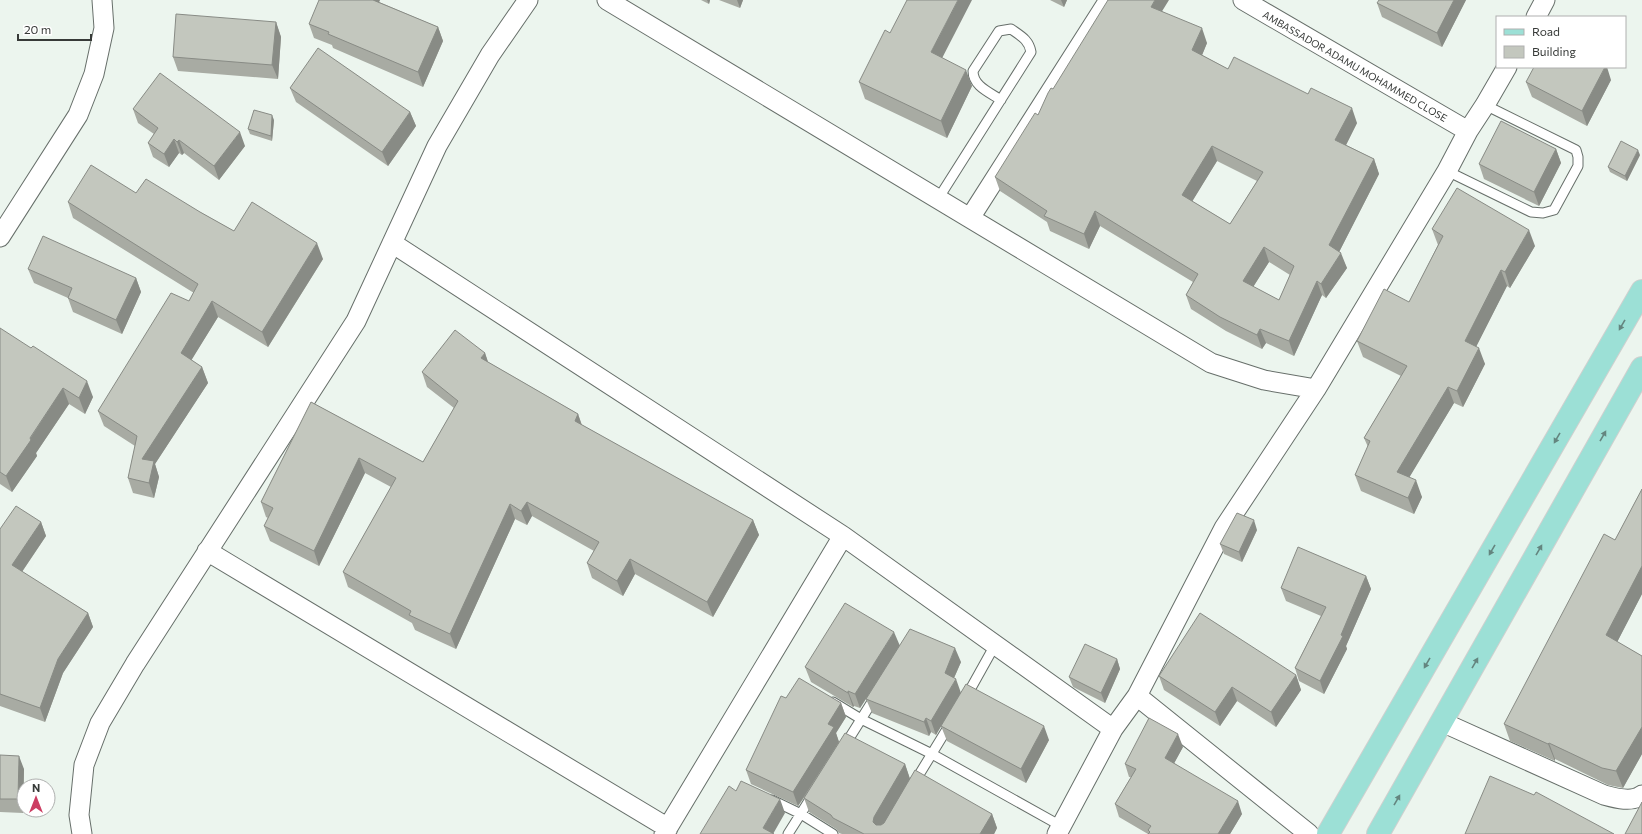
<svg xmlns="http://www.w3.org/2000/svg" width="1642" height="834" viewBox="0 0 1642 834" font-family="Commissioner,sans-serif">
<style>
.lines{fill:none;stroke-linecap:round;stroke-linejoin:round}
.lane-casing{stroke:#676f6a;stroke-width:11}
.street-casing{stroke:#676f6a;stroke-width:21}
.primary-casing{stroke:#cfd0cf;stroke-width:24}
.lane{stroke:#fff;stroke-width:9}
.street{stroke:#fff;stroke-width:19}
.primary{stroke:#9ce0d6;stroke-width:22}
.wall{fill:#a8aba3;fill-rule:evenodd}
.shaded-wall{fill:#888b85}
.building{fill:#c3c7be;stroke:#888b85;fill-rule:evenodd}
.oneway{fill:#64857f}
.labels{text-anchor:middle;stroke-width:3.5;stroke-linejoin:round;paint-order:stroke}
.street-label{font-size:10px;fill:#373a38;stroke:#fff}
</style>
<rect width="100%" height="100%" fill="#ecf5ee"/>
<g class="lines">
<defs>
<path id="lane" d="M1447 171 1531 212 1543 213 1554 210 1578 166V157L1576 150 1485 105
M938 199 1031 52C1029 40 1021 36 1011 29L999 31 973 71C973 86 989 92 1001 100
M966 697 995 645
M833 702 861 719 932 754 1061 826
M845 745 875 697
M914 783 950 724
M772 800 801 814 833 834
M788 834 812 796"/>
<path id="street" d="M607 0 1211 363 1264 380 1316 389
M1243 0 1468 131
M1536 17 1545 0
M970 218 1109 0
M0 237 78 115 94 74 104 28 102 0
M392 243 843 536 1113 729
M207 551 668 828
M1137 696 1309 834
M1442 722 1604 795C1615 798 1632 803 1642 795
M82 834 79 815 84 765 100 723 135 664 356 321 437 146 490 55 528 0
M664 834 843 536
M1057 834 1113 729 1137 696 1224 528 1316 389 1447 171 1468 131 1485 105 1507 67"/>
<path id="primary" d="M1328 834 1642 291
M1378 834 1642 368"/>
</defs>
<use href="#lane" class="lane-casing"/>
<use href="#street" class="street-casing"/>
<use href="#primary" class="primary-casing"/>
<use href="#lane" class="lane"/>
<use href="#street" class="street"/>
<use href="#primary" class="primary"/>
</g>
<path class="wall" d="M701 0H710L709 4Z
M719 0H743L740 8Z
M1050 0H1067L1064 7Z
M1466 0 1442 47 1382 17 1377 3Z
M379 2 438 27 443 41 423 87 333 48 332 45 314 38 309 24Z
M1162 11 1207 43 1202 55 1228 69 1357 123 1346 145 1374 159 1379 174 1339 252 1347 268 1326 298 1322 295 1294 356 1266 343 1262 349 1226 331 1191 309 1186 295 1193 282 1100 226 1089 249 1050 231 1047 222 1000 191 995 177 1038 115ZM1217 161 1257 181 1230 224 1192 201ZM1269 262 1290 275 1279 300 1253 287Z
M276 22 281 37 278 79 178 71 173 57Z
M942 58 972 86 947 138 865 99 859 82Z
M1611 80 1587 126 1532 97 1526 82Z
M290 88 410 112 416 126 388 166 296 102Z
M133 109 245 146 219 180 184 153 182 155 179 153 169 167 153 157 148 143 154 134 138 123Z
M274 120 272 141 250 134 248 129Z
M1556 149 1561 163 1539 206 1484 179 1479 164Z
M1640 155 1627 181 1610 172 1608 167Z
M136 193 200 212 234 231 323 259 268 347 218 317 191 360 202 367 208 383 155 464 159 477 154 498 133 493 128 478 135 446 104 426 98 411 189 301 194 293 73 218 68 202Z
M1432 229 1535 246 1510 288 1507 286 1476 346 1485 364 1463 407 1454 403 1409 477 1422 497 1414 514 1361 491 1355 475 1368 447 1364 438 1401 376 1363 357 1357 341 1409 302 1438 245Z
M28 269 136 278 141 292 122 334 73 312 68 298 34 283Z
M0 328 93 397 85 414 69 404 36 453 37 456 12 492 0 484Z
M485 353 488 362 578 414 582 425 753 520 759 535 713 617 635 574 623 596 592 578 587 563 594 551 532 516 527 525 515 519 456 649 415 630 412 623 348 587 343 572 391 487 365 473 319 566 270 541 264 526 268 518 266 517 261 502 311 402 423 462 454 408 427 387 422 372Z
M1642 489V594L1617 642 1642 656V754L1623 788 1608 785 1555 759V761L1510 741 1504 724 1615 540Z
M41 522 46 536 22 572 88 613 93 627 63 673 45 722 0 706V529Z
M1257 530 1242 562 1224 554 1220 544Z
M1366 576 1371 589 1346 646 1347 649 1324 694 1299 681 1295 668 1321 616 1286 601 1281 588Z
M900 646 961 662 954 678 936 735 931 732 929 736 872 713 866 699 860 708 854 706 853 707 811 682 805 667Z
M1117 659 1120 669 1105 703 1073 687 1069 677Z
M1296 675 1301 690 1276 727 1237 701 1220 726 1164 690 1159 676Z
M786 698 841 703 846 717 836 733 839 742 905 764 910 779 992 814 997 828 994 834H842L839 833 836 829 809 812 804 798 798 806 751 784 746 770Z
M941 726 1049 740 1026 783 947 741Z
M1183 747 1174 763 1242 814 1230 834H1148L1119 817 1115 804 1131 777H1129L1125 764Z
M0 755 24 769 23 813 0 812Z"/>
<path class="shaded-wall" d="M370 0H380L375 13Z
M707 0H710L709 4Z
M737 0H743L740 8Z
M958 0H972L937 68 931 52Z
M1061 0H1067L1064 7Z
M1155 0H1169L1156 21 1151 7Z
M1454 0H1466L1442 47 1437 33Z
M276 22 281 37 278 79 272 65Z
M438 27 443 41 423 87 418 72Z
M1202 28 1207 43 1198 65 1192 50Z
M1605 67H1607L1611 80 1587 126 1582 111Z
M966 70 972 86 947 138 941 121Z
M1352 108 1357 123 1341 155 1335 140Z
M410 112 416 126 388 166 382 152Z
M272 115 274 120 272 141 271 136Z
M240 132 245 146 219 180 214 166Z
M174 139 179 153 169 167 164 154Z
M179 140 184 153 182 155 177 142Z
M1212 146 1217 161 1187 210 1182 195Z
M1556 149 1561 163 1539 206 1534 192Z
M1638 150 1640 155 1627 181 1625 176Z
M1374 159 1379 174 1335 260 1329 245Z
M1095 211 1100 226 1089 249 1084 234Z
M1529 230 1535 246 1510 288 1505 272Z
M317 243 323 259 268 347 262 332Z
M1264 247 1269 262 1248 295 1243 281Z
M1341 253 1347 268 1326 298 1321 284Z
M1501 270 1507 286 1471 357 1465 341Z
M136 278 141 292 122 334 116 320Z
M1317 281 1322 295 1294 356 1289 341Z
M212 301 218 317 186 369 181 353Z
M1260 329 1266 343 1262 349 1257 335Z
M1479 348 1485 364 1463 407 1457 391Z
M485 353 490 368 481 358Z
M202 367 208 383 155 464 159 477 154 498 149 483 142 459Z
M87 381 93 397 85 414 79 398Z
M1448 387 1454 403 1403 488 1397 472Z
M63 388 69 404 36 453 37 456 12 492 6 476Z
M578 414 583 429 575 421Z
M359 458 365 473 319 566 314 551Z
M1416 480 1422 497 1414 514 1408 498Z
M527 502 532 516 527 525 521 511Z
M510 504 515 519 456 649 450 634Z
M753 520 759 535 713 617 707 602Z
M1254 520 1257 530 1242 562 1239 552Z
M41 522 46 536 17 579 12 565Z
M630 559 635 574 623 596 617 581Z
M1642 566V594L1612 652 1606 635Z
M1366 576 1371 589 1346 646 1347 649 1324 694 1320 681 1341 635Z
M88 613 93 627 63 673 45 722 40 708 58 659Z
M894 632 900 646 860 708 855 694Z
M955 648 961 662 950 687 945 673Z
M1117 659 1120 669 1105 703 1101 693Z
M1296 675 1301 690 1276 727 1271 712Z
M956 679 961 693 936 735 931 721Z
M1232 687 1237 701 1220 726 1215 712Z
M848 691 854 706 853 707 848 693Z
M841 703 846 717 836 733 839 742 798 806 793 792 828 724Z
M926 718 931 732 929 736 924 722Z
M1044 726 1049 740 1026 783 1021 769Z
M1642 727V754L1623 788 1616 771Z
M1178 734 1183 747 1170 771 1165 758Z
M1549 743 1555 759V761L1548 744Z
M19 756 24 769 23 813 18 799Z
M905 764 910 779 879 834 873 822 874 817Z
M780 799 785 813 773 834 763 828Z
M1238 801 1242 814 1230 834H1218Z
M992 814 997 828 994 834H980Z"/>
<path class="building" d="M319 0H373L438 27 418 72 328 34 329 32 309 24Z
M907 0H958L931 52 966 70 941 121 859 82 885 30 890 33Z
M1108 0H1155L1151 7 1202 28 1192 50 1228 69 1234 57 1308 94 1311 88 1352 108 1335 140 1374 159 1329 245 1341 253 1321 284 1317 281 1289 341 1260 329 1257 335 1220 317 1186 295 1198 274 1095 211 1084 234 1044 216 1047 211 995 177 1035 113 1038 115 1048 93 1051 88 1053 89ZM1212 146 1263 172 1230 224 1182 195ZM1264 247 1294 266 1279 300 1243 281Z
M1379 0H1454L1437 33 1377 3Z
M176 14 276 22 272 65 173 57Z
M318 48 410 112 382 152 290 88Z
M1534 67H1605L1582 111 1526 82Z
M160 73 240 132 214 166 179 140 177 142 174 139 164 154 148 143 158 128 133 109Z
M254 110 272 115 271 136 248 129Z
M1501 121 1556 149 1534 192 1479 164Z
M1621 141 1638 150 1625 176 1608 167Z
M91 165 136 193 146 179 200 212 234 231 252 202 317 243 262 332 212 301 181 353 202 367 142 459 154 461 149 483 128 478 137 436 98 411 171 293 189 301 198 284 68 202Z
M1457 188 1529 230 1505 272 1501 270 1465 341 1479 348 1457 391 1448 387 1397 472 1416 480 1408 498 1355 475 1370 441 1364 438 1407 366 1357 341 1384 289 1409 302 1443 236 1432 229Z
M43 236 136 278 116 320 68 298 72 288 28 269Z
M0 328 31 348 33 346 87 381 79 398 63 388 30 438 31 440 6 476 0 472Z
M455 330 485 353 481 358 578 414 575 421 753 520 707 602 630 559 617 581 587 563 599 542 527 502 521 511 510 504 450 634 409 615 411 611 343 572 396 478 359 458 314 551 264 526 273 508 261 502 311 402 423 462 458 401 422 372Z
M1642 489V566L1606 635 1642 656V727L1616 771 1602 768 1549 743 1548 744 1504 724 1604 534 1615 540Z
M16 506 41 522 12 565 88 613 58 659 40 708 0 694V529Z
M1237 513 1254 520 1239 552 1220 544Z
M1298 547 1366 576 1341 635 1343 636 1320 681 1295 668 1326 607 1281 588Z
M845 603 894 632 855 694 848 691V693L805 667Z
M1200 613 1296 675 1271 712 1232 687 1215 712 1159 676Z
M910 629 955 648 945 673 956 679 931 721 926 718 924 722 866 699Z
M1085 644 1117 659 1101 693 1069 677Z
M799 678 841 703 828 724 834 727 793 792 746 770 781 696 786 698Z
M966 684 1044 726 1021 769 941 726Z
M1149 718 1178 734 1165 758 1238 801 1218 834H1148L1150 832 1148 830 1151 826 1115 804 1136 769 1125 764Z
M845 733 905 764 874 817 873 822 876 825H881L884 823 915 770 992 814 980 834H864L833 818 831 815 804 798Z
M0 755 19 756 18 799H0Z
M1490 776 1534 795 1536 792 1614 834H1465Z
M741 781 780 799 763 828 774 834H700L729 786 736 791Z
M1642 802V834H1625Z"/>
<defs><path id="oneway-solid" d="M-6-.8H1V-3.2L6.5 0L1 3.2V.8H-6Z"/></defs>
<g class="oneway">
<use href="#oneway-solid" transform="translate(1622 325) rotate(120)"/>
<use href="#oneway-solid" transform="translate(1603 436) rotate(-60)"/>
<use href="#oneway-solid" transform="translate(1557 438) rotate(120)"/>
<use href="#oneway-solid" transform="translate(1492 550) rotate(120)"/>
<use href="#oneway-solid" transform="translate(1539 550) rotate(-60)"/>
<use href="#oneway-solid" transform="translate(1427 663) rotate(120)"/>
<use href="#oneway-solid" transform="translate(1475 663) rotate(-60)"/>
<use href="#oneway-solid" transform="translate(1397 800) rotate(-60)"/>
</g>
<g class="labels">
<g class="street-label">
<text transform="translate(1355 66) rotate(30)" y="4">AMBASSADOR ADAMU MOHAMMED CLOSE</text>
</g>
</g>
<rect x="1496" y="16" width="130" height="52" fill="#ffffff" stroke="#afb0af"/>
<rect x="1504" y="29" width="20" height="6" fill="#9ce0d6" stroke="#afb0af"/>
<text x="1532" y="36" font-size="12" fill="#373a38">Road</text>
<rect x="1504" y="46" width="20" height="12" fill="#c3c7be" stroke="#afb0af"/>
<text x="1532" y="56" font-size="12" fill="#373a38">Building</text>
<g transform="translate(36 798)"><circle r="19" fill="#ffffff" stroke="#afb0af"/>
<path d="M0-3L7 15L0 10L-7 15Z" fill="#cc3d62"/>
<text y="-6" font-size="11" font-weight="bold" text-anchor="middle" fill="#373a38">N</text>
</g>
<path d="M18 34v6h73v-6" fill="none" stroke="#373a38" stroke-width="2"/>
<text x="24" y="34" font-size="12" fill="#373a38" stroke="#ffffff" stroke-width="3" paint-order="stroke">20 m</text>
</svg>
